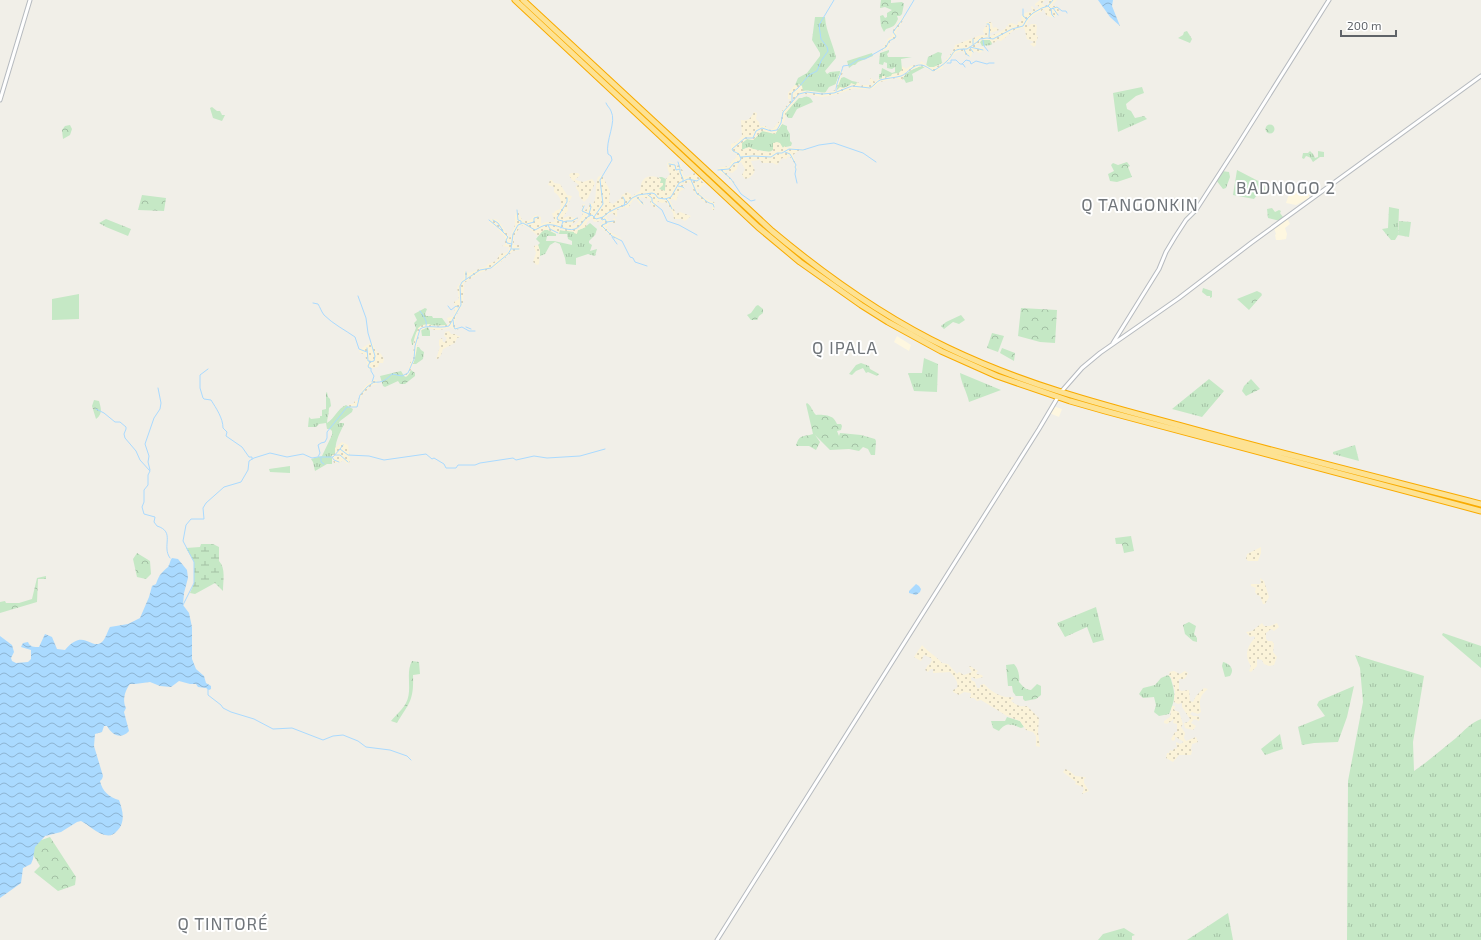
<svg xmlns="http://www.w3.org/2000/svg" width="1481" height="940" viewBox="0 0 1481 940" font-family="'Exo 2',sans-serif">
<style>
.commercial{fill:#fef7e0}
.grass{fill:url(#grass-tufts)}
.forest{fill:url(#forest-crowns)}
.wetland{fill:url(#wetland-marsh)}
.sand{fill:url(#sand-dots)}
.pitch{fill:#c5e8c5}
.water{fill:url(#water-waves)}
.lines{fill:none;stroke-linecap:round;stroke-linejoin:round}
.stream{stroke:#aadaff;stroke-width:1}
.secondary-casing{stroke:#b6babf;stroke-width:5}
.highway-casing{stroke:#f9ab00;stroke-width:7}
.secondary{stroke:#fff;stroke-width:3}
.highway{stroke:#fde293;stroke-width:5}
.labels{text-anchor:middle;stroke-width:4;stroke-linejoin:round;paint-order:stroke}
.quarter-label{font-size:17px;letter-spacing:1px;fill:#70757a;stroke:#fff}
</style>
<defs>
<pattern id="grass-tufts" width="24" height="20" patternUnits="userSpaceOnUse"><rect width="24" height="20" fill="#c5e8c5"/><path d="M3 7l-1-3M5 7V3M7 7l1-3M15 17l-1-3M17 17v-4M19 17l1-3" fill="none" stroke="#a3c0a4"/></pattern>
<pattern id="forest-crowns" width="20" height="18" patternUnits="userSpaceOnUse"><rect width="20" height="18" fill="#c5e8c5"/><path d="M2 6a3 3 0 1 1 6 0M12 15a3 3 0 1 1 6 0" fill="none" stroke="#a3c0a4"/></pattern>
<pattern id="wetland-marsh" width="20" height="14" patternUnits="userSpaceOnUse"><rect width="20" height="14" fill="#c5e8c5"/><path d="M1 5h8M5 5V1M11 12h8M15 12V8" fill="none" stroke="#a3c0a4"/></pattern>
<pattern id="sand-dots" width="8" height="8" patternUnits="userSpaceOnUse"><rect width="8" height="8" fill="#fbf3d9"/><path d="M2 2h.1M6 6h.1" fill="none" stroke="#cec8b4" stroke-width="1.8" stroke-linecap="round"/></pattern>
<pattern id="water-waves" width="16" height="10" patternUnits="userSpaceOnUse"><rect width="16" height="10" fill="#aadaff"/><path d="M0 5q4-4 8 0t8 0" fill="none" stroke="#8eb4d2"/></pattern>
</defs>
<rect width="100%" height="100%" fill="#f1efe8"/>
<path class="commercial" d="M1291 188 1309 194V198L1296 205 1286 203Z
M1287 218 1290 224 1285 228 1287 234 1286 239 1280 240H1276L1275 235 1276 234 1274 228Z
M897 336 911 345 909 351 894 342Z
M1053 406 1062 409 1059 417 1049 413Z"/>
<path class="grass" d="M815 17H825C826 32 833 43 836 58L825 71 827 74 830 72 840 71V74L838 77 836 84 829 87 825 93C817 92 811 90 803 91L799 84 798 86 795 85 798 78 807 73 820 56V53L812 40Z
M1187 31 1192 39 1190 43 1178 38 1183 35 1184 32Z
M982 39 990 40 992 43 991 45 982 46 980 42Z
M889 50V52L887 54 888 57H912L901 59 902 70 899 73 892 74V76L879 79V74H881L882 68 892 73 895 72V67L892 69 887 68V63L884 62 883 65 879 64 880 53Z
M938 52 942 53 941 57 942 63 932 68 926 66 928 57Z
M872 53 873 56 858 62 855 65H853L849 68 847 61Z
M922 66 925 67 912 74 913 77V81L906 83 904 79 902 80C905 72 914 68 922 66Z
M844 77 852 81 857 82 856 85H851L837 91V88L841 78Z
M1142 87 1144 93 1136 96 1126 104 1127 109 1131 111 1135 118 1144 116 1147 119 1118 132 1113 93Z
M804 97C808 96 811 97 813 102L797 109 792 118H788L785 113 799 98H802Z
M782 124 787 126V129L790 134V141L792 143 791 146 774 149 770 152 746 148 742 150V143L747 139 753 140C764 130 758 128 775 134Z
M1310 151 1313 154 1315 158 1318 157V151L1324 152V157H1320L1313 162C1311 159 1311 157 1306 156L1304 159 1302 158 1303 153H1308Z
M1222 171 1229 172 1230 177 1226 188 1223 189 1216 180Z
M659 177H662L666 179 665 191 658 189 663 184 660 183V181L661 180Z
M1389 207 1399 209 1398 235 1395 240H1391L1382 229 1388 228Z
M1272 208 1275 212 1279 210 1281 211 1280 213 1283 217 1280 221 1268 218 1267 209Z
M106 219 131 229 128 236 106 227 99 223Z
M590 223 597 229 595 235 589 241V243L592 245 590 251 597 249 595 256 588 254 576 258V265L566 264 565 258 560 244 555 242 550 245 545 254 540 256V251L538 245 540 243 536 239 543 230H548L556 234V236H547L546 241H554L572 245V241L568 239 567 234H559V230C571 232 581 232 590 223Z
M1203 288 1212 291V297L1210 298V296H1207L1202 292Z
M425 308 427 309 425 314 426 316H432L433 318H442L447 325C426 328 418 317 413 345H412L411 340 416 328 414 323 417 320 414 314Z
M961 315 965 320 959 324 953 322 944 329 941 326 946 322Z
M416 347H419L421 350 424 352 423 359 416 364H413Z
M924 358 938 364 937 392 914 391 908 373H922Z
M861 363 869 366 870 369 879 374 877 376 868 372 866 373 863 368 856 371 852 375 849 374 856 365Z
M960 373 1001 390 969 402C967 392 961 383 960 373Z
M1209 379 1224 391 1202 417 1172 409Z
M327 392 328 397 330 399 331 406 329 408C329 414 327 418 327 423 335 418 337 409 346 405L353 409 352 412 340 421 339 423H344V424C340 433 334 443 336 452L332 459V464H327L315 471 313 462 311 459 322 456 332 435V431L330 429H327L326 423 319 424 316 427H308L309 417 311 419 320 418V416H322V410L326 409V393Z
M1355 445 1359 461 1333 454V452Z
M290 466V473L270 472 269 469Z
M1096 607 1104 640 1093 643 1087 627 1065 637 1057 623Z
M1189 622 1196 626 1194 634 1197 638V642L1193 641 1185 634 1183 625Z
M1443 633 1481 646V668L1442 635Z
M1355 655 1424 676 1413 742 1414 771C1429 761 1442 749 1456 738 1464 731 1470 723 1481 719V940H1347L1348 781 1363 702 1360 668Z
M1223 662C1230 664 1235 669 1230 676L1225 677 1222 666Z
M1168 675C1171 678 1171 679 1172 683 1176 696 1174 702 1169 714L1159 716 1154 712 1156 705 1154 697 1143 698 1139 694 1143 688 1155 685 1161 678Z
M1354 686 1347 717 1338 742 1314 743 1302 745 1298 727 1325 716 1317 705 1319 701Z
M1007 717 1020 721 1024 727 1021 728C1011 724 1006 722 999 731L993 728 991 721H1005Z
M1280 734 1283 749 1265 755 1261 749Z
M1228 913 1233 940H1187Z
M1124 928 1135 935 1132 936V940H1098L1103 934Z"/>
<path class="forest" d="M881 0H891V3L902 2 904 4 902 14 900 16H897L898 19C895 26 893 27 886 29L884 32 881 26 880 16 883 15 885 18 887 17V13L892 10 885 7 880 8Z
M212 107 217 111H220L222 115H225L222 121 213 118 210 108Z
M1265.5 129a4.5 4.5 0 1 1 9 0a4.5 4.5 0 1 1-9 0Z
M70 125 72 129 70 135 63 139 62 130 65 126Z
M1127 162 1130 166 1128 167 1132 177 1117 182 1110 181 1108 174 1114 171 1111 165 1113 163 1118 165Z
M142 195 166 198 164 211 138 210Z
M1399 221 1411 222 1409 237 1398 235Z
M1257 291 1261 293 1262 295 1249 310 1237 299Z
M758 305 763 309V313L759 316 757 320H751L747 315 751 313 756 306Z
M1021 308 1057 310 1055 343 1040 342 1018 336Z
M428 327 430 331V336H422L421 329Z
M992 333 1004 336 998 352 987 348Z
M1002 348 1015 353 1014 361 1000 353Z
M411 370 415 373V376L405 384H400L398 381 385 387 383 386 380 376 401 371 404 376 406 377 409 374Z
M1251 379 1260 389 1246 396 1242 391 1244 386Z
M94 400 99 401C101 408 103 414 96 419L92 406Z
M807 403C811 405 812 411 816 415 819 414 830 415 833 418 835 420 836 422 837 424H841L842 426 841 430 837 431 839 436 840 433 861 435 875 439 876 441 875 455H871L868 449 863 447 859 451 849 449 830 450 815 435 820 442 816 450 809 446H796C799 434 803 437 813 434L806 404Z
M1131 536 1134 551 1124 553 1122 544H1116L1115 538Z
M137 553 150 561 151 574 146 579 137 577 133 559Z
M46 576V579H38L37 602 0 613V602L5 601 6 603H19L32 599 37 578Z
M412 661 419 662 420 674 413 675C414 701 409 703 397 723L391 721C396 715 403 709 406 703 413 690 405 673 412 661Z
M1014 664C1018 668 1020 676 1019 682 1023 686 1025 690 1031 690L1037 684 1041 686V695L1036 699 1025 701 1023 699V696H1016L1013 692 1012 686H1008L1006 665Z
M50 837 76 877 75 885 58 891 34 872 40 866 27 845Z"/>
<path class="wetland" d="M201 544H213L219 547V561C226 568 223 581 223 591L215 583 195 594 190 593 194 583V562L186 548 200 547Z"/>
<path class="sand" d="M1040 0H1045L1042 3 1045 6 1048 4 1049 0H1057L1052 5 1053 6H1058L1059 12 1055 17H1050L1046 15 1044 9 1042 10V12H1039C1033 15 1028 19 1027 25L1028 27 1031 24H1036L1037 27 1036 35 1038 36 1037 40 1036 41V45L1034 47 1030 44 1034 42 1027 39 1024 27 1017 30H1014L1001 41 997 40 996 42 992 43 990 40H982L975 47H983L985 50 979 53 976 51 972 53 971 57 964 54 963 51C950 52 953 61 943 65V68L933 72 922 66C914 68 905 72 902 80L896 78 880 82 872 89H858L855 88 834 95 822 97 806 94 800 95 786 113 785 120 775 134 762 131 753 140 747 139 742 143V150L749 147C753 150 768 153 773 151V143L777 142 780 143 783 148 785 146 787 148 791 146 793 148 806 149 804 151H798L793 155 795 160 797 170 794 168 795 164 790 157 788 156 786 159 782 158 777 165 773 163H762L760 160 751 161C753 169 759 170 749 178L745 179 742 175 745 169 741 162 738 164 737 169 732 173 726 171C728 177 733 179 735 184L734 185 725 175 718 172V168L730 166 731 162 737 157 736 154 731 151V144L737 142 742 136 741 120C749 121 750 119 754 112L757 113 756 119 759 122 760 126H765L770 130 773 129 781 119 782 111 789 103 790 99H788V93L795 85 798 86 799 84 802 86 803 91C811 90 812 92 819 93 824 93 831 92 835 90 834 83 840 78 840 71L841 70 843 72 837 88V90L840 87 844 88 850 85 851 83 856 85 858 82 861 86 863 85H871L872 84 869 81 871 78 875 82 878 79H882V76H885L886 78 891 76 892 74 899 73 902 70V66L906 69 910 66 920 64 921 61 929 67H934C936 66 938 66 940 65 946 61 954 51 955 45L981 35H985L983 31 985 27 987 26 986 24V22H990L992 23 993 28 996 27 999 30 990 33V36L998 33 1006 28V26L1009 27 1008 24 1012 23 1016 25 1018 24V22L1022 21 1021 16 1025 13 1033 11 1031 7 1032 6 1035 10 1039 7 1038 5 1035 6V4Z
M903 16 905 17 896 32 897 35 896 39 890 41 889 48 883 51 882 48 885 45C887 42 886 38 892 37L893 30Z
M670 162 675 164 678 166 679 163 682 164 681 168 683 171V175L686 177 695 173 705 185 702 186 700 189H697C698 194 708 201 714 202L715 204 714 210H712V205C706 204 698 198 695 193 692 189 692 185 688 181L687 184H682L685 188 679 192 676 201 673 199 670 200 676 214 680 212 691 216 685 221 681 219H674L673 213 666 202 662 203 657 201V206L656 208C652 207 650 203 650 199L641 197 640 200 645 204 643 205 640 204 636 199 633 200 628 208H627L626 207 617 210V217L612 213 606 216 608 220 612 221 614 218 616 220 615 223H609L608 226H605L610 232 621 238 619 241 611 236 599 226 603 222 602 221 594 222 592 218 587 222 586 227 578 230 577 234 574 233V232L560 230 559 234C554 234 547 227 543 231 541 232 540 234 538 236L526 226 521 225 514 237V245H519L520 250 513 251 495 267 479 273 464 283 463 304 457 314 455 321V327H458L459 329 456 330 450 327C441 330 436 332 428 327L420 331C416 346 417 363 407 376H404L408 372 410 363 413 358 414 342 418 328 422 325 429 324 433 326 447 325 449 323 447 318 454 316 455 309 454 302 459 299 457 287 464 278V271L470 273 481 268 486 267 488 264 496 261 500 254 508 252 509 247 502 246 505 245V237L496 227 489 223 491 219H494L498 220 510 238 515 225V216L517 209 522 220C532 223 530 218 536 215L541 217V224L546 222H555L552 213H554L555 211 560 209C562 201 561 197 554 192V187L548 185 550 180H552L554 183 560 184 567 195 572 196 567 206 568 210 563 217 564 218 569 216 574 218 577 217 578 219 571 225 573 226C578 223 582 218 583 213L581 212 583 204H585L584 210C589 210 588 206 590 203L593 204C598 197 594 185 598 177L602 175 610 191 609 202 613 204 621 198 622 195 627 192 631 194V197L640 191C641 189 640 187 641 185 643 174 655 175 661 179L660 183H663V185L659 189 665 191 666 179 670 174 668 170 667 163Z
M571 173H578L580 175 577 178 575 179 576 180 583 182 592 179 595 183 588 198 584 202 579 196V192L576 188V186L579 185 572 180 569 175Z
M538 245 540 251 539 264 537 265 533 262 536 253 534 246Z
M449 331 451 334H455L458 336H460V337L457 338 455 343 443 349 441 355 438 359H436L440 347 439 345V340L442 338 443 342H445L447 338 444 336 445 332Z
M372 342 376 351 381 354 384 359 383 363H379L378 367 368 369 365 354 360 353 359 350Z
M374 380H377V384L372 385 362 395 357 407C355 409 350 408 348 406L350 404H353L355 401H358C360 392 365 384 374 380Z
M342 442 348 445 350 460 349 463 347 464 343 460 339 463H334L331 456 335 453V448Z
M1261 547V553L1258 561H1248L1246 559 1247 554Z
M1260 578 1264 581 1269 597 1265 604H1263L1260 596 1257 595 1255 592 1256 588 1251 586V584H1260L1261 582Z
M1262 623 1264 626H1270L1277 623 1279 627 1274 631 1271 629 1266 633V639L1268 641H1272L1274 644 1273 652 1277 657 1274 665 1269 666 1264 664 1262 660 1257 659V666L1251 672 1249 671 1251 666C1244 656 1247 646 1255 638L1254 636 1250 637 1246 632 1252 631Z
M922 645C928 652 936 656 942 663L948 664 957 674 959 672 964 675 972 672 969 667 970 666 978 671 976 673 977 674 982 675 983 677 976 679 972 677 971 678V680L975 682 977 688H980V685L984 684C990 691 1003 699 1012 697L1014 698 1011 701C1016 705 1020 707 1027 706L1039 718 1038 732 1040 747 1036 746V736L1033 732 1026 730 1020 721 1007 716 981 700 977 701 974 698H970L971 693 964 692 959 695 953 692V690L957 688C959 682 954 676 950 672L933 673V669H931L928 672 925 670 928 665 930 664 932 660 931 658 924 655 921 661 914 657Z
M1174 671 1180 674 1185 671 1188 673 1186 677 1184 679H1179V689L1181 691 1189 690 1190 701 1193 702 1196 696 1204 688 1208 689C1199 696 1199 701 1201 712L1198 714 1192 712 1190 714 1193 716H1198L1200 718 1199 721 1194 719 1191 723 1196 726 1193 730 1185 728 1184 723 1188 722 1190 719 1182 707V703L1178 704 1174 702 1175 691 1171 677 1168 675 1170 674 1169 672Z
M1172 706H1175L1174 710 1179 712 1183 724 1181 727 1185 733 1184 738 1186 741 1196 737 1198 742 1192 744 1191 749 1192 751 1191 755H1179L1173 762 1166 758 1167 753H1169L1170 750 1172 751 1175 748 1177 749 1176 742 1180 744 1184 742 1176 737H1175V740L1173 741 1171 739 1175 732H1177V724L1173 723 1174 719 1167 724 1164 723V721L1170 717Z
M1065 769 1070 771 1075 776 1085 777 1086 778 1084 779V783L1089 791 1082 794 1084 789 1083 787 1075 784 1076 782 1063 772Z"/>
<path class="pitch" d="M1237 170 1264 184 1266 196 1257 195 1254 199 1233 195Z
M79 294V319L52 320V299Z"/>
<path class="water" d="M1098 0H1113L1112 6 1120 26 1110 17Z
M172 558 178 559 187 570 188 578 184 593 183 605 189 613 192 627V659L196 669 204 676 206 683 211 686V689L209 690 206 688 198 687 196 684H190L179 681 171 687 160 686 150 682 135 684H130C125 690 122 701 126 708L124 712 129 731C121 740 112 735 107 726H104L102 732 95 734 94 746 103 776 102 779 100 781C102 791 110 798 119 800 123 811 126 823 116 832 113 835 110 836 105 835 96 833 89 825 81 821L77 822 61 832 45 836 35 847 33 859 31 864 23 868 21 883 0 898V636L12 645 14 652 11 658 12 661 16 663 28 662 31 659V650L21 647 23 643 28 642C30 647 34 647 39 647L45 634 52 637 57 649 65 650C84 627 91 651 102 642 106 638 107 632 110 627L128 624 140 618 149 597 152 586 156 584C159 575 161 573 168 567 170 564 170 560 172 558Z
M916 584 919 586 921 589 920 592 916 595 909 593V591Z"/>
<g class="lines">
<path class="stream" d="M1048 6 1051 9 1057 7 1062 11H1066L1067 13
M1053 8 1058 15
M1023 9V16L1027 19
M1051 9 1052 15 1054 17
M987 24H989C990 29 989 33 989 37
M973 39V44
M983 40 984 46 988 51
M970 47 983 50
M970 48 973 52
M964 49 966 54 969 56
M947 63H951V60H956L960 64H963L965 67
M962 64 966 60 970 61 971 64 976 61 987 64 989 63H994
M836 91C835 85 842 72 843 66L850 65 859 59H865L886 47 889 41 895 38 896 36 893 32 902 20 914 0
M792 102V93L798 88 809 75 817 71 821 61 828 51 827 47 821 39 819 25 834 0
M785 152 790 154 796 165 795 167 796 169 795 174 797 183
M741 157 753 156 771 157 777 153H782L789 149 803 150 819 145 834 143 863 153 876 162
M678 162 680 168
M669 164 675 165 676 170 680 169V172L683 179V182
M718 170 729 169 734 163 739 162 741 159 739 154 733 151 732 149 745 138H753L756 131 762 128 771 131 777 130 781 123 783 112 799 94 807 92 822 94 834 93 852 86 870 88C874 86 876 82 880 80 887 78 894 78 901 76 909 73 912 64 922 65 926 66 930 69 933 71 938 68 943 65 947 61 956 52 950 49 967 49 971 46 977 43 980 39L987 38 993 39 1012 29 1023 26 1027 19 1033 13 1042 8 1048 6 1053 0
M721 170 731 179 741 194 751 201 755 200
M691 180 697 194C703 196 705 203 713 204L714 207
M678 186 683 187 684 188
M648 195 652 198V202L662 210 667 221 679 225 697 235
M623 197 625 201 624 206
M637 197 643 204
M666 199 668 201 672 209
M584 206 582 211 589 214V216
M517 210 518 220 521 221V223
M589 214 591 207 590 204
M594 217 603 204 600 180 612 160 611 156 608 154C605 141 617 122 611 111 610 108 607 106 606 103
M601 218 602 220 605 219 607 223 602 225V226L612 236 622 241 630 257 633 258 635 262 647 266
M489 220 500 229 508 237 506 240 507 243 512 244
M493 220 498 223 503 231
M563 222 567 221H572L577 218
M607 222 614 221
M527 224 534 222V218L538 217
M548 225 550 229 558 233
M561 228 563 221 558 220 557 218 567 202V198
M612 237 617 244
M512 249H519
M466 272V279
M358 296 366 318 368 333 375 356 374 361 370 362 368 366 369 368H371V371L374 376 372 382
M313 303 318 304C320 307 321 311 324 315 333 324 345 330 355 337L359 349 367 352
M448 306 451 310 456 306 458 307
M420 311C423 315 428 322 426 326
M453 320 454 327 455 329 462 327 469 331H475
M466 327 471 329
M367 348 368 361H370
M208 369 200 375V388L203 398 204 399 211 400C216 408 223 418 223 428L227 432 226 436 242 447 249 457H252V459
M96 409 104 413 115 422H120L126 427V429L124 434 125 438 136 451 140 460 150 471 148 475V485L144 490V502L142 507 144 514 155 517 154 522 157 526C176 532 161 546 170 558
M340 449 343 445
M335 455H340L348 462
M319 457H333L340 449 348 455 369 456 384 460 426 454 432 459 434 458 444 464 446 468H456L458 465H475L480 463 513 458 516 460 534 456 547 458 580 456 605 449
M332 457 334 460 339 462
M321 458V462L324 464
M150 470 148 462 149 456 145 444 154 418 160 409 161 403 158 388
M183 605 194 583V562L183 541 186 525 191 519H204L203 508 206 503 224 487 241 482 248 470 249 461 254 458 270 453 287 457 303 454 312 458 318 457 320 453 318 445 321 443 325 442 327 438V432L347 407H357L360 395 367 387 374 382C382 383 386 380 392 374L402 376 408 373 414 359 415 346 420 329C427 324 438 329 449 326L461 305 460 286 462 282 480 270 491 268 508 254 511 249 513 234 518 225 523 223 535 230C539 228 543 225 547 225 556 223 566 232 575 229 583 226 583 217 592 215L596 219 603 217 609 212 617 208 627 204 632 198 638 195 652 193 655 194 658 198 665 199 671 197 679 183 688 179 697 181 701 178
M208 688V695L221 705 223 708 231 712 254 719 273 729 292 728 323 740 333 736 343 735 358 741 366 747 390 750 407 756 411 760"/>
<defs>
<path id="secondary" d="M0 100 30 0
M1113 343 1159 269 1166 252 1175 237 1186 220 1196 210 1234 151 1329 0
M1061 392 1082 368 1100 353 1179 298 1251 243 1481 76
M717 940 1039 429 1058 397"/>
<path id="highway" d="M515 0 758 227 800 262 861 305 888 322 941 351 997 376 1070 401 1105 411 1481 511
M523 0 772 231C827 277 883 317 948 348 1023 384 1099 404 1178 425 1279 453 1380 478 1481 504"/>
</defs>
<use href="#secondary" class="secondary-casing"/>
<use href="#highway" class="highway-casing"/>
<use href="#secondary" class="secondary"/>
<use href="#highway" class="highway"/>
</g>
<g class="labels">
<g class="quarter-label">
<text x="1286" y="194">BADNOGO 2</text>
<text x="1140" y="211">Q TANGONKIN</text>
<text x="845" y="354">Q IPALA</text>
<text x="223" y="930">Q TINTORÉ</text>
</g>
</g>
<path d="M1341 30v6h55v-6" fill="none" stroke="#5f6368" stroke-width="2"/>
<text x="1347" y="30" font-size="12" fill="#5f6368" stroke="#ffffff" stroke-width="3" paint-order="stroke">200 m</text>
</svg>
